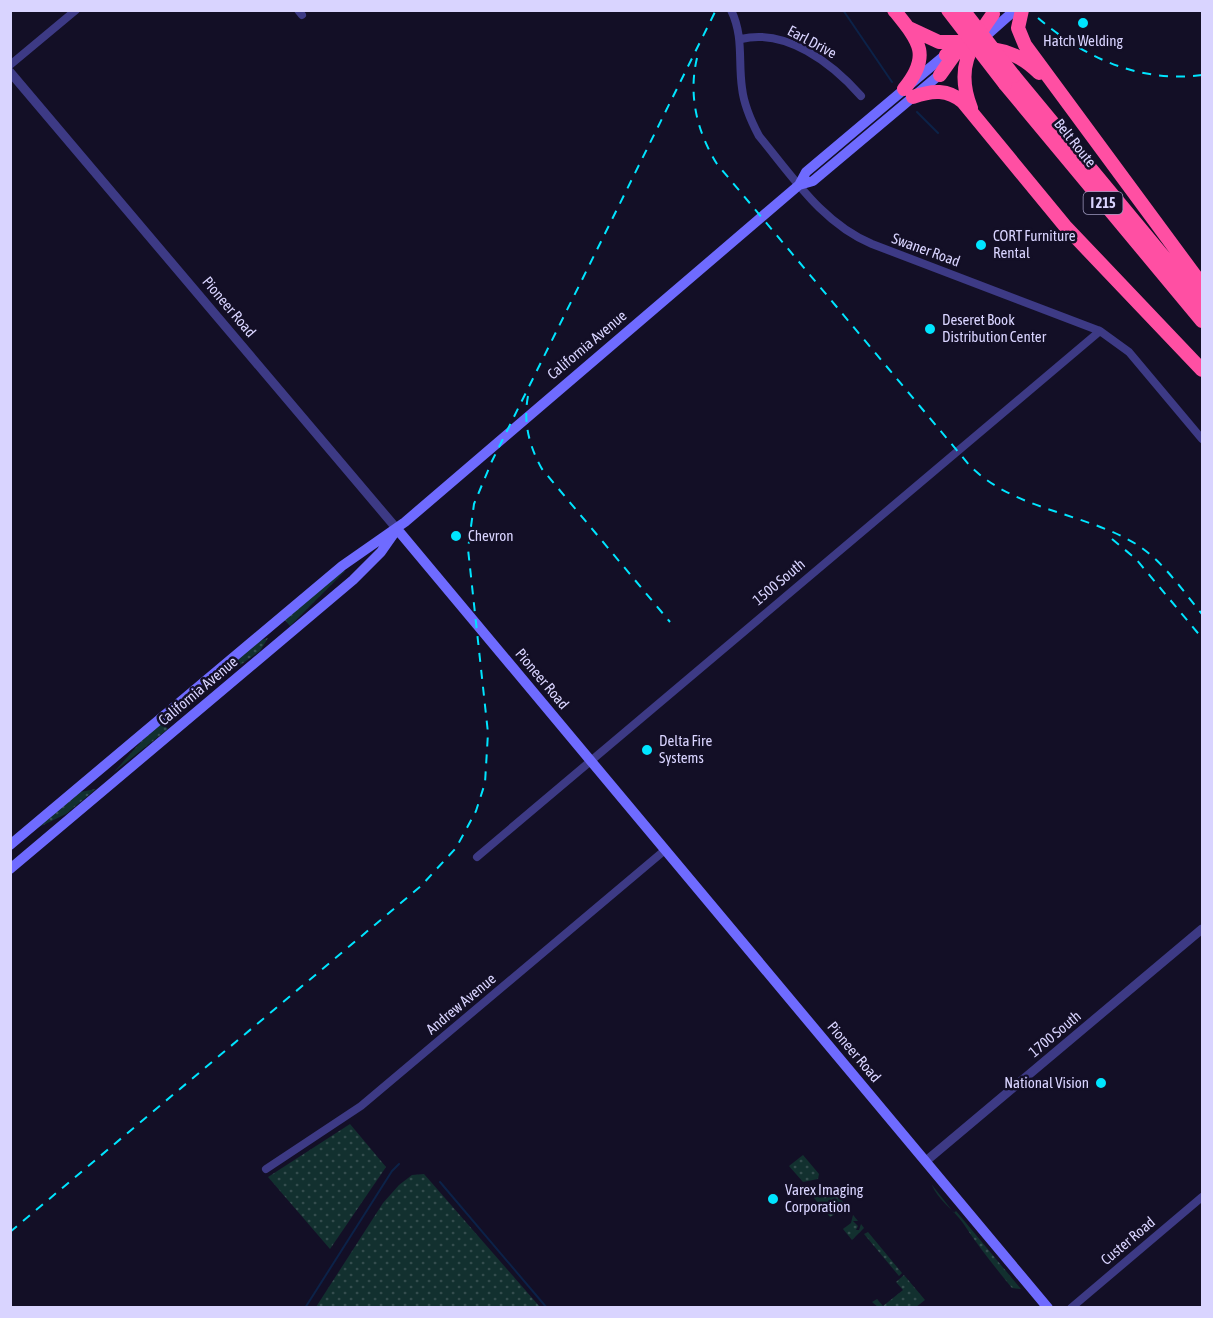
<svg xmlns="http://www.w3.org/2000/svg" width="1213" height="1318" viewBox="0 0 1213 1318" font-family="'Asap Condensed',sans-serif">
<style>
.grass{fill:url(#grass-dots)}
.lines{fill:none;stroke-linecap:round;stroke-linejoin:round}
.stream{stroke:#0c2248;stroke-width:2}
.minor{stroke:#3d3a85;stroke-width:8}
.tertiary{stroke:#3d3a85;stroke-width:9}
.secondary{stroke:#6f6bff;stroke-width:10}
.motorway{stroke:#ff4fa3;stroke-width:14}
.rail{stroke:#00e5ff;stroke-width:2;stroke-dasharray:9 8;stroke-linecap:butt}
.motorway-bridge{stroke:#ff4fa3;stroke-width:14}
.poi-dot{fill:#00e5ff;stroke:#130f26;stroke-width:2}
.labels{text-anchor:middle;stroke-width:5;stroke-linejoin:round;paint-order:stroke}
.shield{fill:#130f26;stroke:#9e99be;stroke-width:1.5}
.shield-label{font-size:14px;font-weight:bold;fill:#d9d4ff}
.poi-label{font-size:15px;fill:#d9d4ff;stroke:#130f26;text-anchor:start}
.street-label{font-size:15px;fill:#d9d4ff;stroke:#130f26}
</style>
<defs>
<pattern id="grass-dots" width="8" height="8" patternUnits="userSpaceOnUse" patternTransform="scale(1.5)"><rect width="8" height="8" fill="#12302f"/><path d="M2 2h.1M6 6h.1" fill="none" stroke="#344d4e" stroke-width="1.8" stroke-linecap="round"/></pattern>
</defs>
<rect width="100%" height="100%" fill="#130f26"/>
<path class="grass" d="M343 570 345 571 290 626 284 619Z
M268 638 260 651 229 673C232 660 254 641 268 638Z
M162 723 168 729 114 772 147 735Z
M96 789 66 814 37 828 80 792Z
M350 1124 386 1167 330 1249 268 1177Z
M803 1155 819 1174 818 1179 803 1182 789 1166Z
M424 1174 540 1307H316L383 1203 399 1185 412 1175Z
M932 1185 954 1213 956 1211 1021 1289 1012 1288C994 1266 978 1246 963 1223 954 1210 937 1199 932 1185Z
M830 1186 847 1207 830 1217 814 1198Z
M853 1215 858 1221H853L858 1226 856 1230H859L861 1224 864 1228 852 1240 843 1229 851 1223Z
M868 1232 902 1273 899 1276 864 1234Z
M904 1275 925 1300 916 1307H878L872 1302 877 1299 883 1306 903 1290 896 1282Z"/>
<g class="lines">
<path class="stream" d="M843 10 892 82
M917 112 938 133
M440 1182 547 1308
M305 1308 392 1171 399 1164"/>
<path class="minor" d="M298 10 302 15
M731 10C744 37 738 61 742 88 744 106 751 121 759 136 793 177 822 223 872 244L1100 331 1129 352 1202 439
M741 39C786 28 832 63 861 96
M10 65 76 10
M477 857 1100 331
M266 1169 361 1106 665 850
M1071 1308 1202 1197"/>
<path class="tertiary" d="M10 72 397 529
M926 1161 1202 929"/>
<path class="secondary" d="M979 42 1015 10
M799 185 813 181 944 71
M397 529 1048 1308
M10 845 342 566 405 522 799 185 806 172 951 50
M10 869 353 580 381 552 395 532"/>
<path class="motorway" d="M894 10C919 41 932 55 904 89
M1022 10 1018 28 1025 45 1202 285
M909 28 939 42H966
M946 55C981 45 1012 45 1039 73
M940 75 957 51
M1014 76 1202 303
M1005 84 1202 321
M913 97C932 90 948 89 963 102L1065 226 1202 370
M971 108C955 68 970 47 993 14"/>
<path class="rail" d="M1038 18C1085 58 1139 83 1202 75
M697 58C688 95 697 132 717 164L970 466C1016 511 1083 512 1136 544 1163 561 1182 590 1202 614
M528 396C523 422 529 446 542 469L670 622
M1112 539 1136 559 1202 638
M10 1232 421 886 456 848 476 811 485 783 488 733 468 549 474 504 492 461 716 10"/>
<path class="motorway-bridge" d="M948 10 1005 84
M963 10 1014 76"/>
</g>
<g class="poi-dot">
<circle cx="1083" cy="23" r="6"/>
<circle cx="981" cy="245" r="6"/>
<circle cx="930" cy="329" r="6"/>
<circle cx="456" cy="536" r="6"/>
<circle cx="647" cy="750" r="6"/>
<circle cx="1101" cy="1083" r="6"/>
<circle cx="773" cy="1199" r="6"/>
</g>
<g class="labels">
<rect class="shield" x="1083.5" y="192" width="39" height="22" rx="4.5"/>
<g class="shield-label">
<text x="1103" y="208">I 215</text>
</g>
<g class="poi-label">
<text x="1083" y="46" text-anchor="middle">Hatch Welding</text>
<text x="993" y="241">CORT Furniture<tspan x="993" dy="17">Rental</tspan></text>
<text x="942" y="325">Deseret Book<tspan x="942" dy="17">Distribution Center</tspan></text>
<text x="468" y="541">Chevron</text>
<text x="659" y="746">Delta Fire<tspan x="659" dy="17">Systems</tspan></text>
<text x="1089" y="1088" text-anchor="end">National Vision</text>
<text x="785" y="1195">Varex Imaging<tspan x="785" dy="17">Corporation</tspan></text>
</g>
<g class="street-label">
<text transform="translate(812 42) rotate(28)" y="5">Earl Drive</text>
<text transform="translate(1075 143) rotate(51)" y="5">Belt Route</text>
<text transform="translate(926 250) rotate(20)" y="5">Swaner Road</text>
<text transform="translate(229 307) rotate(50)" y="5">Pioneer Road</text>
<text transform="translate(587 345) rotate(-40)" y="5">California Avenue</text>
<text transform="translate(779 582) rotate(-40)" y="5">1500 South</text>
<text transform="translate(542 679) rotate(50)" y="5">Pioneer Road</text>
<text transform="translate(198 691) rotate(-40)" y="5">California Avenue</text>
<text transform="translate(461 1004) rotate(-40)" y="5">Andrew Avenue</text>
<text transform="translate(1055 1034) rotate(-40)" y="5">1700 South</text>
<text transform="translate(854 1052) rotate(50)" y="5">Pioneer Road</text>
<text transform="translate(1128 1241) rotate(-40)" y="5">Custer Road</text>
</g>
</g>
<rect width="1213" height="1318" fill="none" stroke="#d9d4ff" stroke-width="24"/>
</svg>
